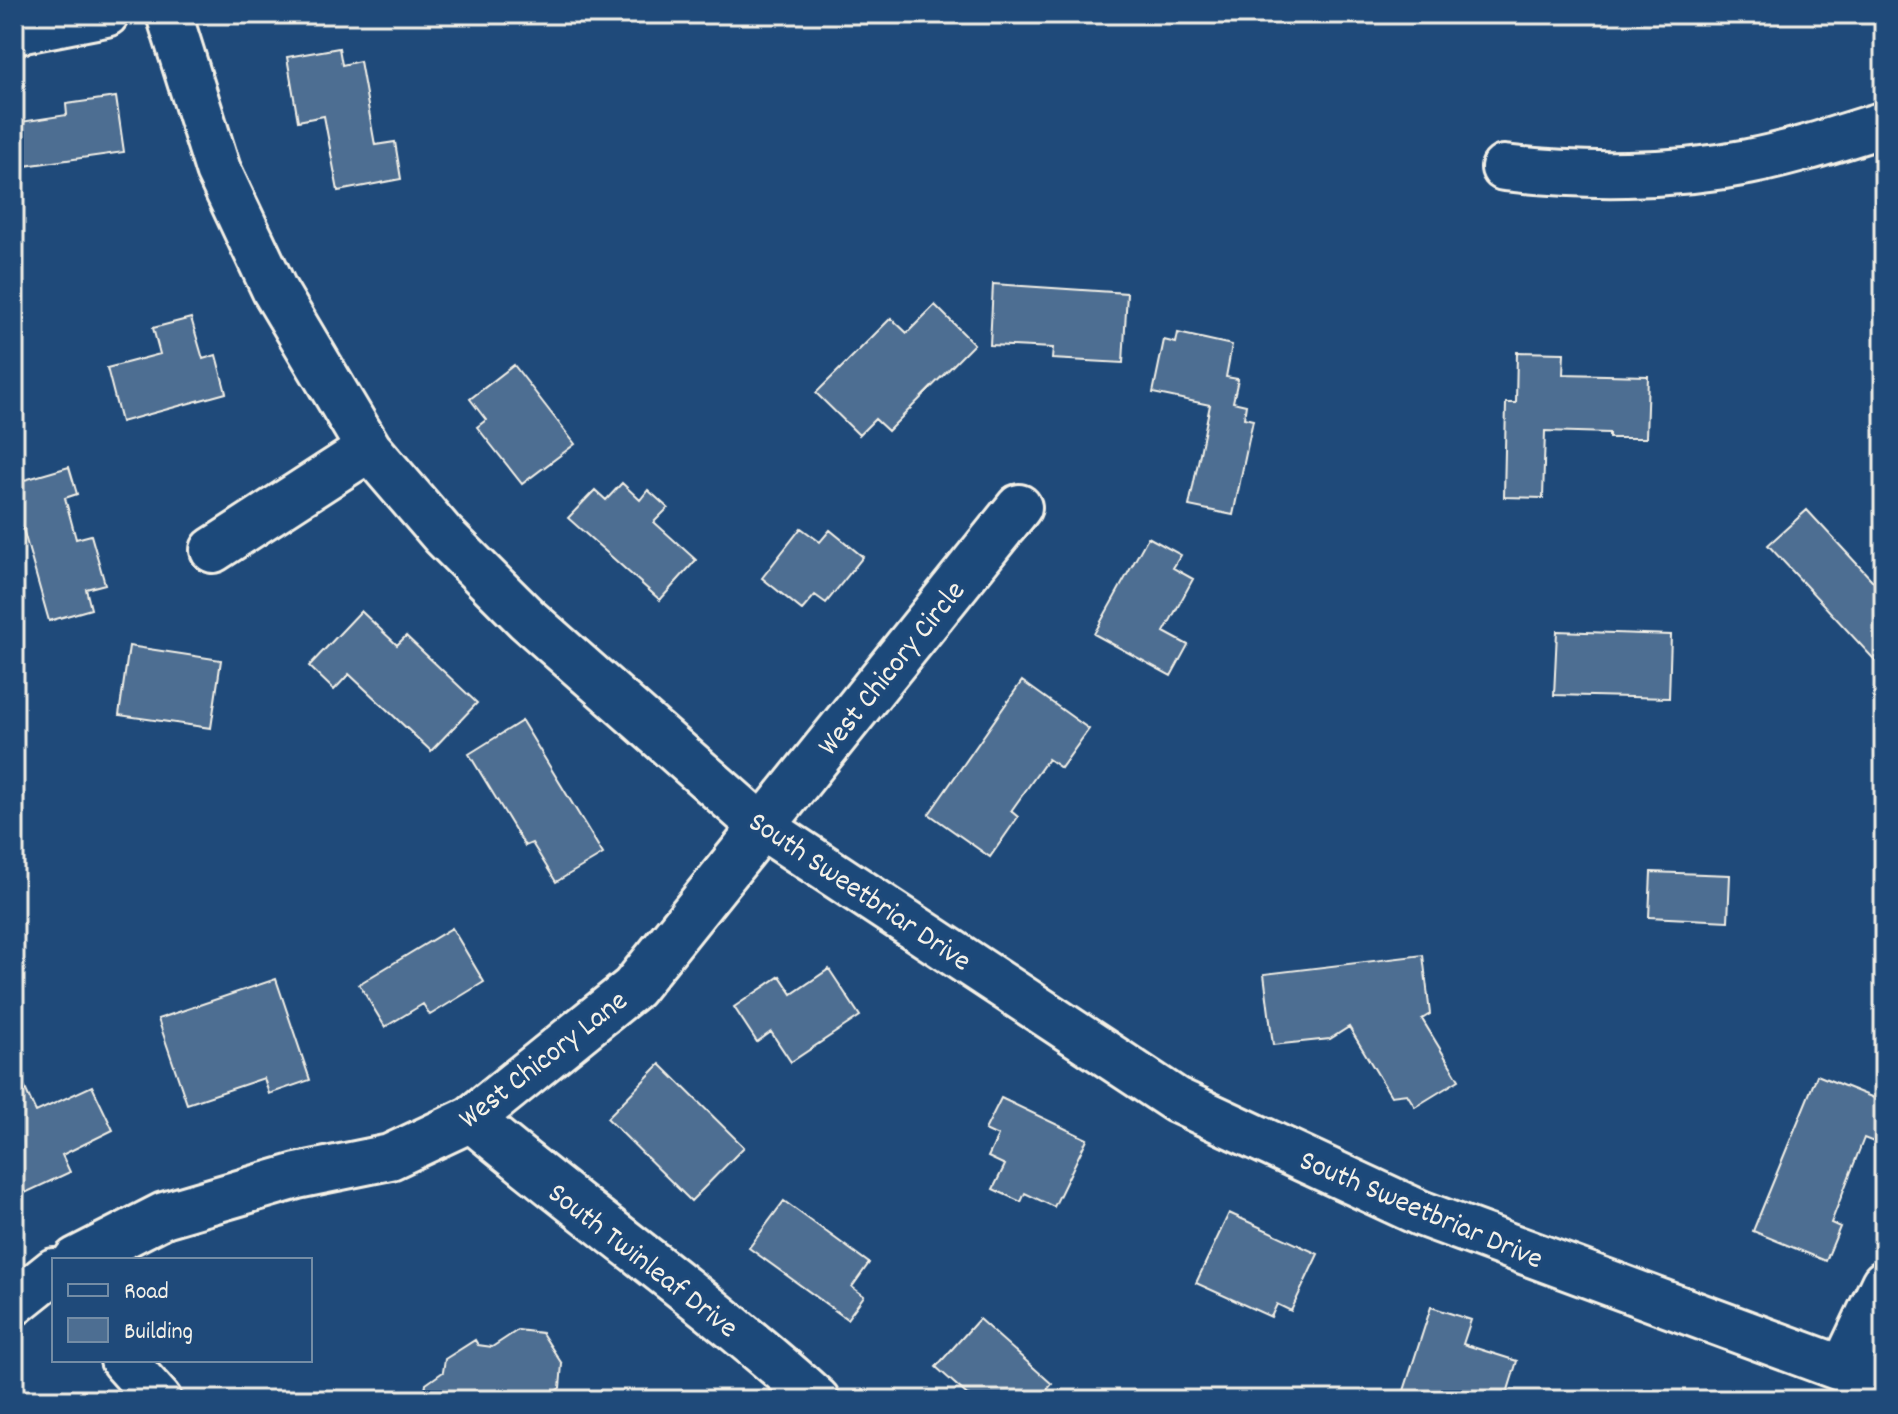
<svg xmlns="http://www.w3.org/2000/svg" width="1898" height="1414" viewBox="0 0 1898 1414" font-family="Dekko,sans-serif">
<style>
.building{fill:#4d6e92;stroke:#f4f1e8;stroke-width:2}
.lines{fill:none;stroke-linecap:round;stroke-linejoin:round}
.minor-casing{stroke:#f4f1e8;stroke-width:50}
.minor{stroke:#1f4a7a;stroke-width:44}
.labels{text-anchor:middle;stroke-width:7;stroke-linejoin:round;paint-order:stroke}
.street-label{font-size:30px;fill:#f4f1e8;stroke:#1f4a7a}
</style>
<rect width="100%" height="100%" fill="#1f4a7a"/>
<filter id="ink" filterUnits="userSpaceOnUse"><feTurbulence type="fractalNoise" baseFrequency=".0125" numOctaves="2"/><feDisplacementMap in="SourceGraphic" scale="16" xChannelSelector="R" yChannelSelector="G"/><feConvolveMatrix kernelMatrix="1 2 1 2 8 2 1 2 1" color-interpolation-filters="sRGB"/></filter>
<g filter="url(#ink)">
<path class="building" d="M339 48 342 65 360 61 375 145 395 142 401 179 338 191 324 116 298 121 287 57Z
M116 97 124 152 17 167 14 123 67 115 66 104Z
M993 284 1127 293 1123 363 1052 359 1053 348 990 345Z
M935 305 974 344 888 431 875 419 859 435 816 393 891 318 907 333Z
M191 318 203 359 216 355 226 393 121 422 107 368 160 354 153 328Z
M1178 333 1232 345 1226 377 1238 379 1233 402 1246 405 1244 418 1253 420 1233 515 1189 506 1210 405 1153 393 1164 340 1176 343Z
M1517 352 1564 353 1563 374 1648 376 1646 438H1609V433L1545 431 1543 498 1504 497 1506 403H1516Z
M514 365 575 444 522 484 477 427 486 420 470 399Z
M69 467 77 494 65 498 76 539 91 535 105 584 86 589 91 609 49 621 14 497V483Z
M622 483 640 500 648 490 668 508 654 522 696 560 660 600 568 518 595 490 606 500Z
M1807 510 1884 593V670L1768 545Z
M801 528 820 542 830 530 863 557 826 603 815 595 802 610 762 578Z
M1148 537 1181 555 1173 568 1193 579 1164 632 1188 645 1171 676 1094 634Z
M361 611 397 645 406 636 477 703 431 751 349 674 334 690 309 666Z
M1557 631 1671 635 1669 698 1554 695Z
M129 646 221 660 211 728 119 715Z
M1022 681 1089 729 1061 768 1048 759 1011 811 1018 817 990 857 929 814Z
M522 721 603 854 556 882 532 843 525 846 469 754Z
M1651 872 1730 875 1728 921 1649 917Z
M452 928 484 982 430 1015 423 1004 385 1027 359 984Z
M1423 955 1430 1014 1422 1019 1459 1080 1415 1107 1407 1094 1391 1096 1349 1027 1330 1039 1273 1045 1264 974Z
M829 969 860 1016 791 1062 771 1032 757 1042 734 1007 780 976 792 994Z
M276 979 310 1080 269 1094 264 1078 187 1104 158 1019Z
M660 1064 744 1147 691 1201 607 1118Z
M1817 1075 1884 1102V1146L1864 1138 1831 1223 1840 1227 1826 1261 1753 1231Z
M23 1084 36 1112 92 1086 113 1130 62 1155 70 1172 25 1193 14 1169V1088Z
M1001 1098 1087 1139 1054 1207 1025 1193 1021 1202 993 1189 1005 1165 988 1157 998 1136 985 1130Z
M784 1201 869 1263 852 1287 864 1296 847 1319 749 1248Z
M1229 1213 1318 1254 1291 1311 1277 1304 1271 1317 1196 1283Z
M1431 1307 1471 1320 1463 1344 1517 1361 1505 1400H1401Z
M979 1319 1052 1384 1038 1400H973L936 1367Z
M518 1330 542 1333 562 1364 560 1388 540 1400H421L424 1398 426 1384 443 1372 445 1359 475 1340 478 1345 492 1347Z"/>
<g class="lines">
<defs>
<path id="minor" d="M169 14 218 170 275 291 369 449 443 535 527 619 761 826 1176 1100 1420 1213 1843 1369 1884 1388
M14 32 106 14
M1504 168C1582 177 1671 177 1748 162 1794 153 1839 138 1884 124
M213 550 369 449
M471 1119C585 1215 707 1300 817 1400
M76 1260 164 1215 297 1176 390 1157 471 1119 633 988 1019 507
M14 1303 54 1271
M123 1360 159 1400
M1843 1369 1884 1283"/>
</defs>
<use href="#minor" class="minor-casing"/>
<use href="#minor" class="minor"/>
</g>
</g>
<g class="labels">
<g class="street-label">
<text transform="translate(890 667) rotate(-51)" y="10">West Chicory Circle</text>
<text transform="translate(861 890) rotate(34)" y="10">South Sweetbriar Drive</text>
<text transform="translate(542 1058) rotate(-38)" y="10">West Chicory Lane</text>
<text transform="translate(1422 1208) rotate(23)" y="10">South Sweetbriar Drive</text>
<text transform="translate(644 1259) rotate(38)" y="10">South Twinleaf Drive</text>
</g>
</g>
<rect width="1898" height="1414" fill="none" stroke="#1f4a7a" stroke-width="48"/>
<rect x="24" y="24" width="1850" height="1366" fill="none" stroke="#f4f1e8" stroke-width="3" filter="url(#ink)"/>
<rect x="52" y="1258" width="260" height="104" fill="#1f4a7a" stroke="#748da6" stroke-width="2"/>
<rect x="68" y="1284" width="40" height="12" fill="#1f4a7a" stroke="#748da6" stroke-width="2"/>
<text x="124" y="1298" font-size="24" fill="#f4f1e8">Road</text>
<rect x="68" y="1318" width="40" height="24" fill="#4d6e92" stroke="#748da6" stroke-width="2"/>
<text x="124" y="1338" font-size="24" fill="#f4f1e8">Building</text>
</svg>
